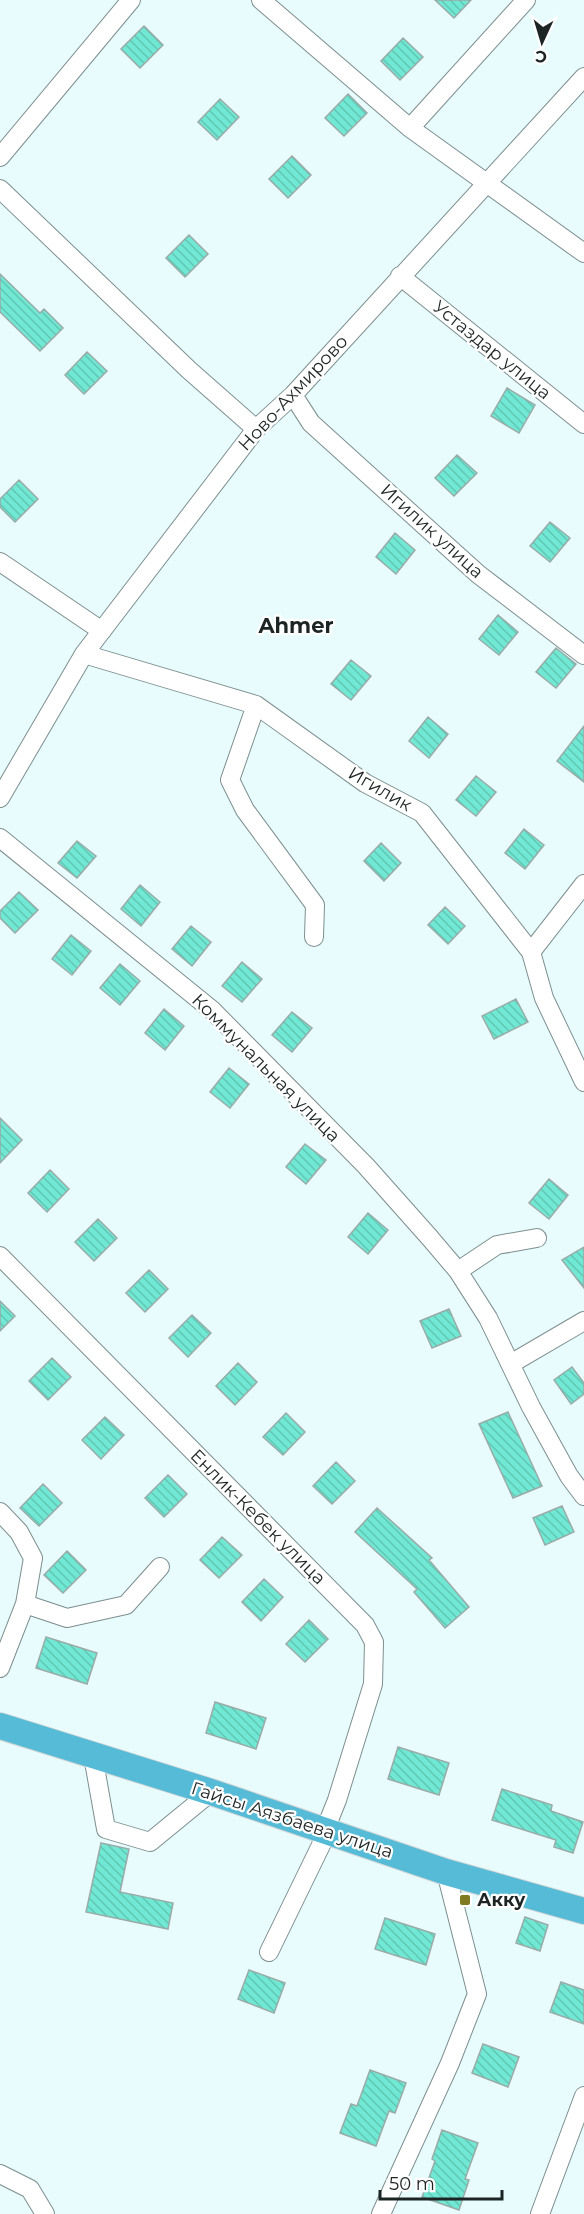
<svg xmlns="http://www.w3.org/2000/svg" width="584" height="2214" viewBox="0 0 584 2214" font-family="Montserrat,sans-serif">
<style>
.building{fill:url(#building-back-hatch);stroke:#9aaba7;stroke-width:1.5}
.lines{fill:none;stroke-linecap:round;stroke-linejoin:round}
.minor-casing{stroke:#7d8e8e;stroke-width:20}
.highway-casing{stroke:#d6d8d8;stroke-width:28}
.minor{stroke:#fff;stroke-width:18}
.highway{stroke:#56bbd6;stroke-width:26}
.poi-dot{fill:#807a21;stroke:#fff;stroke-width:2}
.labels{text-anchor:middle;stroke-width:4.5;stroke-linejoin:round;paint-order:stroke}
.street-label{font-size:18px;fill:#1d2424;stroke:#fff}
.poi-label{font-size:18px;font-weight:bold;fill:#1d2424;stroke:#fff;text-anchor:start}
.quarter-label{font-size:21px;font-weight:bold;fill:#1d2424;stroke:#fff}
</style>
<defs>
<pattern id="building-back-hatch" width="6" height="6" patternUnits="userSpaceOnUse" patternTransform="scale(1.5)"><rect width="6" height="6" fill="#71e8d3"/><path d="M-1 5l2 2M0 0l6 6M5-1l2 2" fill="none" stroke="#61c7b5"/></pattern>
</defs>
<rect width="100%" height="100%" fill="#e9fcfd"/>
<path class="building" d="M435 0H471L454 18Z
M144 26 163 45 140 68 121 49Z
M403 38 423 57 400 80 381 61Z
M348 94 367 113 344 136 325 118Z
M220 99 239 117 217 140 198 122Z
M292 156 311 175 288 198 269 179Z
M189 235 208 254 185 277 166 258Z
M0 274 40 313 44 309 63 328 40 351 0 312Z
M87 352 107 371 84 394 65 375Z
M507 388 535 405 519 433 491 416Z
M457 455 477 473 454 496 435 478Z
M19 480 38 499 15 522 0 507V499Z
M550 522 570 538 550 562 530 546Z
M395 533 415 550 396 574 376 557Z
M498 615 518 632 499 655 479 639Z
M556 648 576 664 556 688 536 672Z
M351 660 371 676 351 700 331 684Z
M428 717 448 734 429 758 409 741Z
M584 726V782L557 761Z
M476 776 496 792 476 816 456 800Z
M524 829 544 845 525 869 505 853Z
M77 841 96 856 77 878 58 863Z
M381 843 401 863 384 881 364 861Z
M140 885 160 902 141 926 121 909Z
M19 892 38 910 15 933 0 918V911Z
M445 907 465 926 448 944 428 925Z
M191 926 211 942 192 966 172 949Z
M71 935 91 951 72 975 52 959Z
M242 962 262 979 242 1002 222 986Z
M120 964 140 981 120 1005 100 988Z
M516 999 528 1022 494 1039 482 1016Z
M164 1009 184 1026 165 1050 145 1033Z
M292 1012 312 1028 292 1052 272 1035Z
M229 1068 249 1084 230 1108 210 1092Z
M0 1118 22 1140 0 1163Z
M305 1144 326 1160 306 1184 286 1167Z
M50 1170 69 1189 47 1212 28 1193Z
M549 1179 568 1195 549 1219 529 1203Z
M368 1213 388 1230 368 1254 348 1237Z
M98 1219 117 1238 94 1261 75 1242Z
M584 1247V1288L562 1260Z
M149 1270 168 1289 145 1312 126 1293Z
M0 1301 15 1316 0 1331Z
M449 1309 461 1336 432 1348 420 1321Z
M192 1315 211 1333 188 1357 169 1338Z
M52 1358 71 1377 48 1400 29 1381Z
M238 1363 257 1382 235 1405 216 1386Z
M572 1367 584 1383V1394L571 1404 554 1380Z
M508 1412 542 1486 513 1498 479 1424Z
M286 1413 305 1432 283 1455 263 1437Z
M105 1417 124 1435 101 1459 82 1440Z
M336 1462 355 1481 332 1504 313 1486Z
M168 1475 187 1494 164 1517 145 1498Z
M43 1484 62 1503 39 1526 20 1508Z
M562 1506 574 1532 545 1545 533 1518Z
M377 1508 432 1558 429 1560 469 1607 445 1628 414 1592 417 1589 355 1532Z
M222 1537 242 1555 219 1578 200 1560Z
M67 1551 86 1570 63 1593 44 1575Z
M264 1579 283 1597 261 1621 242 1602Z
M309 1620 328 1639 305 1662 286 1644Z
M46 1637 97 1653 87 1684 36 1668Z
M215 1702 266 1718 256 1749 206 1733Z
M398 1747 449 1763 439 1795 388 1779Z
M502 1789 552 1805 551 1811 583 1822 573 1853 554 1847 556 1840 492 1820Z
M101 1843 129 1849 120 1892 173 1903 168 1929 86 1912Z
M525 1917 548 1925 540 1951 516 1943Z
M385 1918 435 1934 426 1965 375 1949Z
M249 1970 285 1983 274 2013 238 1999Z
M561 1982 584 1990V2024L550 2012Z
M483 2044 519 2057 508 2087 472 2073Z
M370 2070 406 2083 395 2113 389 2111 376 2146 340 2133 351 2104 357 2106Z
M442 2130 478 2143 465 2179 469 2180 459 2210 422 2197 435 2161 432 2159Z"/>
<g class="lines">
<defs>
<path id="minor" d="M261 0 410 128 584 253
M410 128 526 0
M0 157 131 0
M0 189 189 370 256 429
M400 276 584 424
M293 395 311 423 478 574 584 655
M0 562 102 631
M84 654 256 705 365 783 422 813 531 952 544 998 584 1082
M256 705 230 780 245 810 315 905 314 937
M0 798 84 654 256 429 293 395 584 77
M0 838 212 1010 366 1166 430 1238 458 1271 488 1318 531 1407 569 1476 584 1496
M531 952 584 884
M0 1256 365 1625 374 1642 373 1684 337 1800 325 1830 323 1841 269 1952
M458 1271 497 1245 537 1238
M512 1363 584 1321
M0 1512 19 1532 33 1558 25 1604 0 1668
M25 1604 67 1618 126 1605 160 1567
M93 1756 106 1829 150 1842 211 1792
M0 2174 30 2189 45 2214
M381 2214 450 2063 477 1994 446 1872
M540 2214 584 2096"/>
<path id="highway" d="M0 1726 211 1792 446 1872 584 1911"/>
</defs>
<use href="#minor" class="minor-casing"/>
<use href="#highway" class="highway-casing"/>
<use href="#minor" class="minor"/>
<use href="#highway" class="highway"/>
</g>
<rect class="poi-dot" x="459" y="1894" width="12" height="12" rx="3"/>
<g class="labels">
<g class="street-label">
<text transform="translate(492 350) rotate(39)" y="6">Устаздар улица</text>
<text transform="translate(293 393) rotate(-47)" y="6">Ново-Ахмирово</text>
<text transform="translate(432 531) rotate(42)" y="6">Игилик улица</text>
<text transform="translate(380 789) rotate(30)" y="6">Игилик</text>
<text transform="translate(266 1068) rotate(45)" y="6">Коммунальная улица</text>
<text transform="translate(258 1517) rotate(45)" y="6">Енлик-Кебек улица</text>
<text transform="translate(292 1820) rotate(18)" y="6">Гайсы Аязбаева улица</text>
</g>
<g class="poi-label">
<text x="477" y="1906">Акку</text>
</g>
<g class="quarter-label">
<text x="296" y="633">Ahmer</text>
</g>
</g>
<g transform="translate(542 42) rotate(184)" stroke="#ffffff" stroke-width="4.5" paint-order="stroke">
<path d="M0-4.5L10 22L0 15L-10 22Z" fill="#1d2424"/>
<text y="-9" font-size="16" font-weight="bold" text-anchor="middle" fill="#1d2424">С</text>
</g>
<path d="M380 2190v9h122v-9" fill="none" stroke="#1d2424" stroke-width="3"/>
<text x="389" y="2190" font-size="18" fill="#1d2424" stroke="#ffffff" stroke-width="4.5" paint-order="stroke">50 m</text>
</svg>
